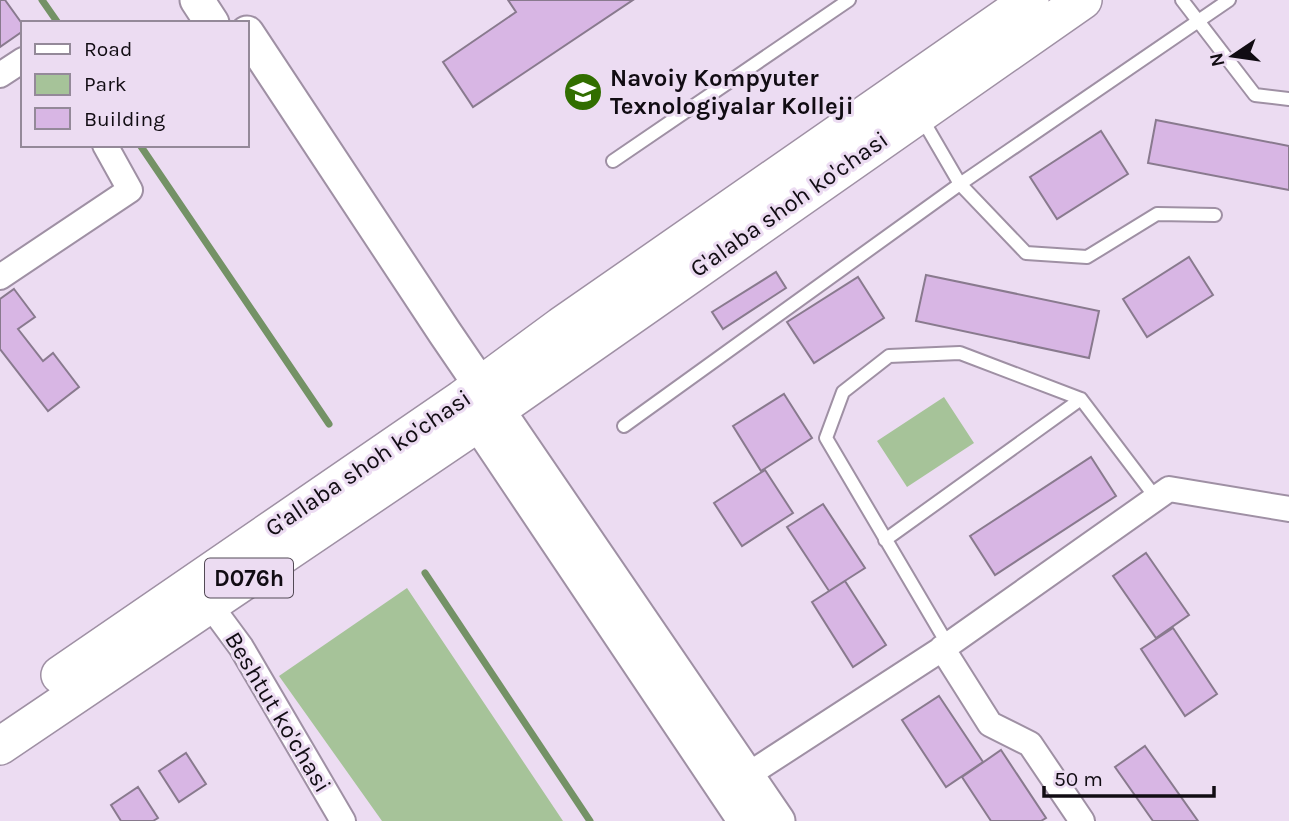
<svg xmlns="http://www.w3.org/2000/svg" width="1289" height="821" viewBox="0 0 1289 821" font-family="Karla,sans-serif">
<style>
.green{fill:#a6c399}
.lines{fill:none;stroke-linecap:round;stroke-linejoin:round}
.stream{stroke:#749266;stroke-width:7}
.building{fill:#d8b6e4;stroke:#897a8e;stroke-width:2}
.lane-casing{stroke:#9f90a4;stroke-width:16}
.street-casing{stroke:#9f90a4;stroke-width:28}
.secondary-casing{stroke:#9f90a4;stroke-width:37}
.primary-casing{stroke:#9f90a4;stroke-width:40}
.lane{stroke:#fff;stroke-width:12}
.street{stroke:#fff;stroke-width:24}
.secondary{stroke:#fff;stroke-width:33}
.primary{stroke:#fff;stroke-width:37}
.labels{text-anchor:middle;stroke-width:6;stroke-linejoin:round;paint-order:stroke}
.shield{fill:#ecdcf2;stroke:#534a56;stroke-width:2}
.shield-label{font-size:23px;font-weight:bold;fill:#110c13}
.poi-label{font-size:24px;font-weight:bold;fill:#110c13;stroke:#ecdcf2;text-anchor:start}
.street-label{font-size:24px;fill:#110c13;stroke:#ecdcf2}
</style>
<rect width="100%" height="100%" fill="#ecdcf2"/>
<path class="green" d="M944 397 974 443 907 487 877 441Z
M407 588 563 821H382L279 676Z"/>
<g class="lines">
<path class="stream" d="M42 0 58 23
M140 145 329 424
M425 573 590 821"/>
</g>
<path class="building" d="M0 0H5L23 25V31L0 47Z
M508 0H633L473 107 443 62 516 12Z
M1156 120 1289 146V190L1148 163Z
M1101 131 1128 174 1057 219 1030 177Z
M1189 257 1213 295 1147 337 1123 299Z
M776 272 786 288 723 329 712 312Z
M926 275 1099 311 1089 358 916 321Z
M858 277 884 318 814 363 787 322Z
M14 289 35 317 18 329 43 361 53 353 79 387 48 411 0 349V299Z
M784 394 812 438 761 471 733 426Z
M1091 457 1116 496 995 575 970 536Z
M765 470 793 513 742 546 714 503Z
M823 504 865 568 829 591 787 527Z
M1146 553 1189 615 1156 638 1113 576Z
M845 581 886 645 853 667 812 602Z
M1173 628 1217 694 1185 716 1141 649Z
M939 696 983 762 946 787 902 720Z
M1145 746 1198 821H1153L1115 767Z
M1001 750 1046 818 1041 821H991L962 777Z
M186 753 206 784 179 802 159 771Z
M138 787 158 818 153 821H121L111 805Z"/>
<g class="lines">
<defs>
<path id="lane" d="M1182 0 1255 95 1289 99
M921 117 960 184 1026 253 1087 257 1157 214 1215 215
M613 161 849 0
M624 426 960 184 1229 0
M885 540 1081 399
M948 645 826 438 843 392 889 356 960 353 1081 399 1156 498"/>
<path id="street" d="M0 75 23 60
M0 277 130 190 105 145
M210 605 241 647 343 821
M942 648 990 724 1030 744 1082 821
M734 784 948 645 1169 489 1289 509"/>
<path id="secondary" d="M197 0 212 23
M247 33 445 333 778 821
M464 402 745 821"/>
<path id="primary" d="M60 675 462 399 561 326 1030 0
M0 746 478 423 1083 0"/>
</defs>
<use href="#lane" class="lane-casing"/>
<use href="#street" class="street-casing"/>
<use href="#secondary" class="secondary-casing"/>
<use href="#primary" class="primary-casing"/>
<use href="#lane" class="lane"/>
<use href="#street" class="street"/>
<use href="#secondary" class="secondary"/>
<use href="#primary" class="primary"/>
</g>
<defs>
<symbol id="university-disc" viewBox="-11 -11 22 22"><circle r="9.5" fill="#316e00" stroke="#ecdcf2"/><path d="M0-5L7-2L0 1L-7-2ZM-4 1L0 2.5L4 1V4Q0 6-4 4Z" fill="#fff"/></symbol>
</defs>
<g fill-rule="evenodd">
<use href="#university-disc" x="561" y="70" width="44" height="44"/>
</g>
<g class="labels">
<rect class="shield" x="205" y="558.5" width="88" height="39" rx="5"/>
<g class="shield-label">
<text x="249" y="586">D076h</text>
</g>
<g class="poi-label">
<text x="610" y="86">Navoiy Kompyuter<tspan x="610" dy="28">Texnologiyalar Kolleji</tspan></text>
</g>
<g class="street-label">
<text transform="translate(789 204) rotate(-35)" y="8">G'alaba shoh ko'chasi</text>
<text transform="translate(368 463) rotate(-34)" y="8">G'allaba shoh ko'chasi</text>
<text transform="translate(278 712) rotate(59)" y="8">Beshtut ko'chasi</text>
</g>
</g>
<rect x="21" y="21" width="228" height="126" fill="#ecdcf2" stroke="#948999" stroke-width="2"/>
<rect x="35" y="44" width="35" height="10" fill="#ffffff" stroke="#948999" stroke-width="2"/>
<text x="84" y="56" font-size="21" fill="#110c13">Road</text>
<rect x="35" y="74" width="35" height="21" fill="#a6c399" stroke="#948999" stroke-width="2"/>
<text x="84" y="91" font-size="21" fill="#110c13">Park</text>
<rect x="35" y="108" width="35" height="21" fill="#d8b6e4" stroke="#948999" stroke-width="2"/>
<text x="84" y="126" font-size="21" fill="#110c13">Building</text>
<g transform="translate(1233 56) rotate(257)" stroke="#ecdcf2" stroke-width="5" paint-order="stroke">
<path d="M0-5L12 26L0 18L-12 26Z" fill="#110c13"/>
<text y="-10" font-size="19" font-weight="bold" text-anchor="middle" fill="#110c13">N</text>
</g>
<path d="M1044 786v10h170v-10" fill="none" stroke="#110c13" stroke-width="3.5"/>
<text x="1054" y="786" font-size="21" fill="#110c13" stroke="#ecdcf2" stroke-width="5" paint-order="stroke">50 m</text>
</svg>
